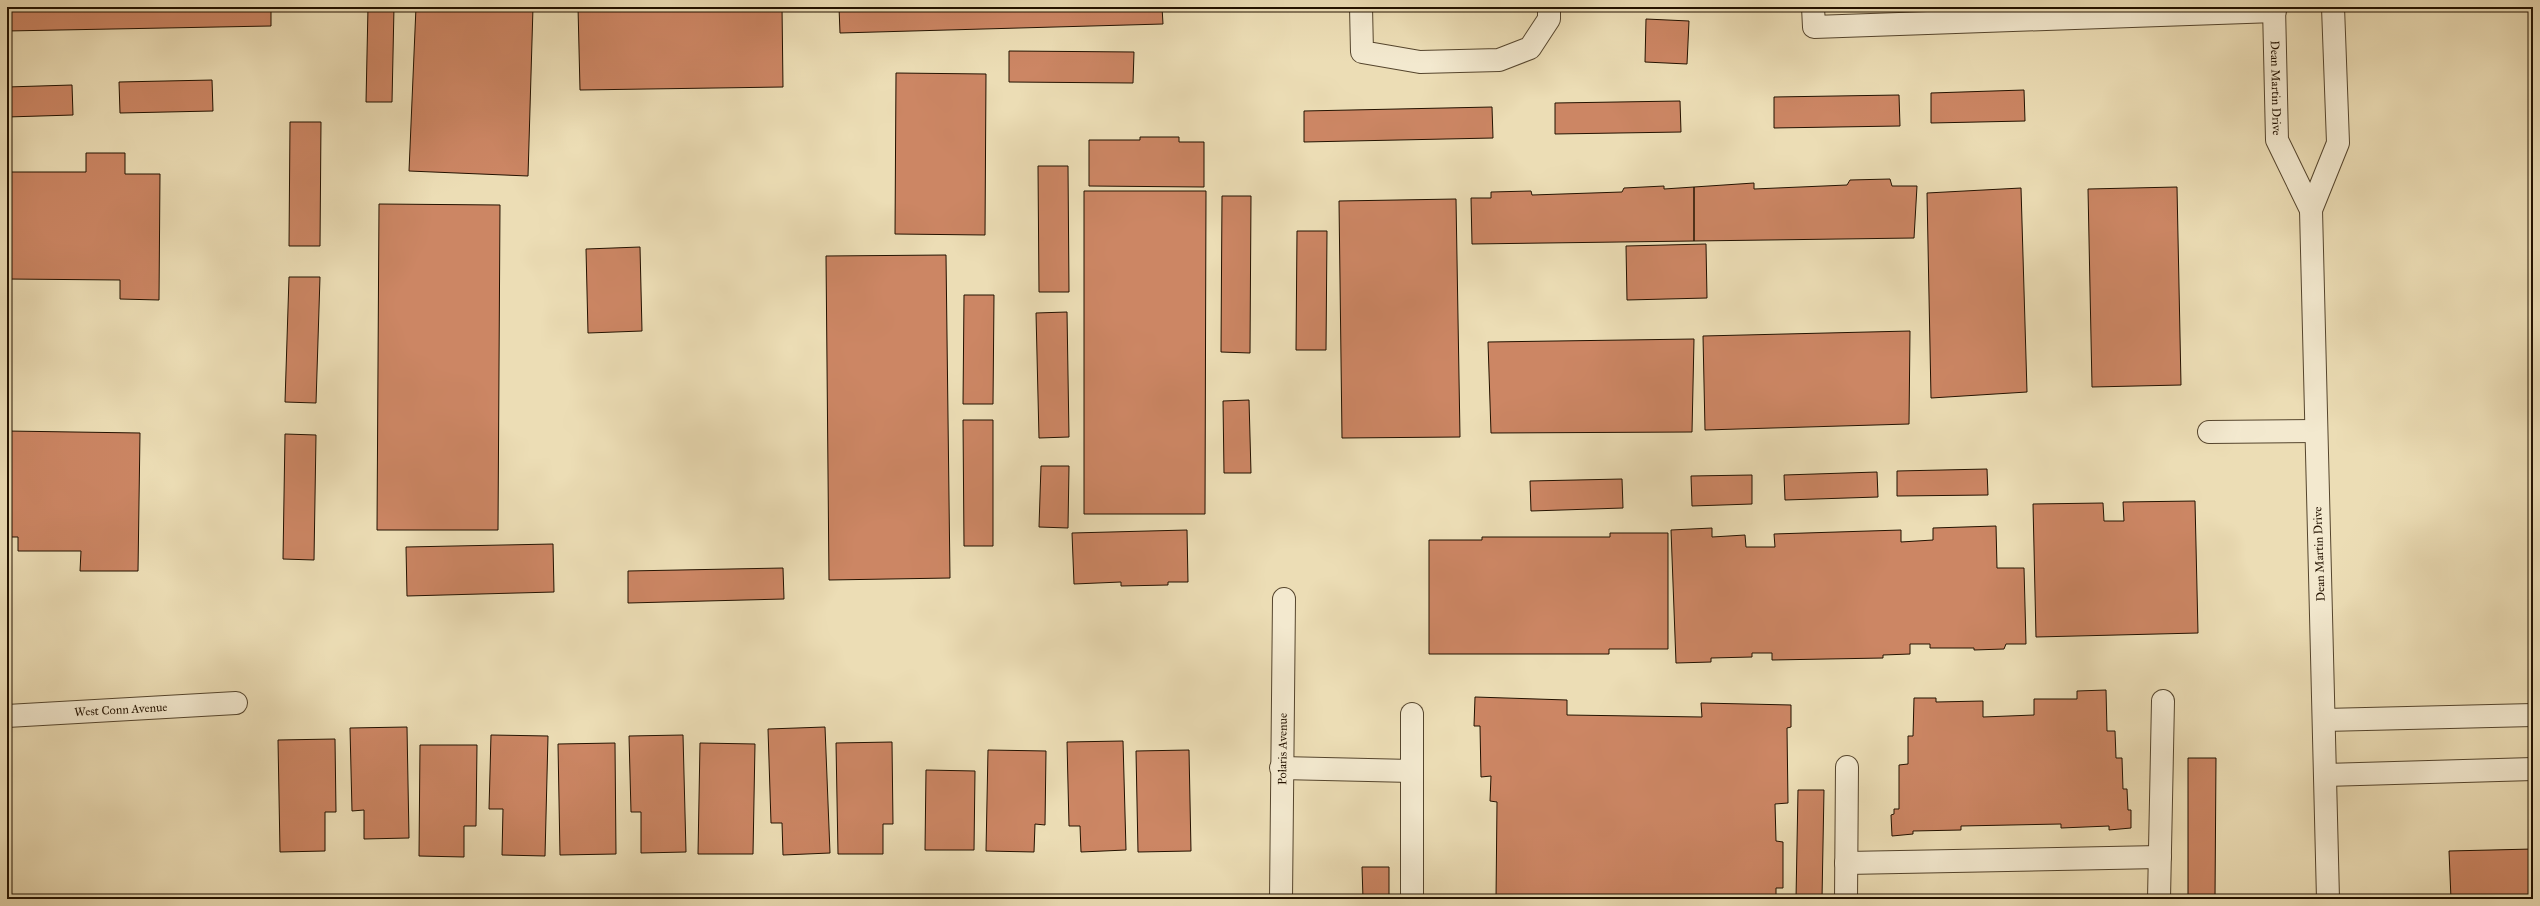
<svg xmlns="http://www.w3.org/2000/svg" width="2540" height="906" viewBox="0 0 2540 906" font-family="'IM FELL Great Primer',serif">
<style>
.building{fill:#cc8664;stroke:#231200}
.lines{fill:none;stroke-linecap:round;stroke-linejoin:round}
.minor-casing{stroke:#55452d;stroke-width:24}
.minor{stroke:#f3e9cf;stroke-width:22}
.labels{text-anchor:middle;stroke-width:3.5;stroke-linejoin:round;paint-order:stroke}
.street-label{font-size:12px;fill:#231200;stroke:#f3e9cf}
</style>
<rect width="100%" height="100%" fill="#ecddb5"/>
<filter id="stains"><feTurbulence type="fractalNoise" baseFrequency=".005" numOctaves="4"/><feColorMatrix values="0 0 0 0 .2 0 0 0 0 .09 0 0 0 0 .02 0 0 0 .5 -.17"/></filter>
<radialGradient id="worn" r=".72"><stop offset=".6" stop-color="#630" stop-opacity="0"/><stop offset="1" stop-color="#630" stop-opacity=".3"/></radialGradient>
<path class="building" d="M7 7H317V11H271V26L7 31Z
M368 7H394L392 102H366Z
M416 7H533L528 176 409 171Z
M578 7H782L783 87 580 90Z
M839 7H1162L1163 24 840 33Z
M1646 19 1689 21 1687 64 1645 62Z
M1009 51 1134 52 1133 83 1009 82Z
M896 73 986 74 985 235 895 234Z
M212 80 213 111 120 113 119 82Z
M72 85 73 115 7 117V87Z
M2024 90 2025 121 1931 123V93Z
M1899 95 1900 126 1774 128V97Z
M1680 101 1681 132 1555 134V103Z
M1492 107 1493 138 1304 142V111Z
M290 122H321L320 246H289Z
M1140 137H1179V142H1204V187L1089 186V140H1140Z
M86 153H125V174H160L159 300 120 299V280L7 279V172H86Z
M1038 166H1068L1069 292H1039Z
M1890 179 1892 186H1917L1914 238 1694 241V187L1754 183V189L1847 185 1850 180Z
M1664 186V189L1694 187V241L1472 244 1471 198H1491V192L1531 191 1532 195 1622 192 1624 188Z
M2177 187 2181 385 2092 387 2088 189Z
M2021 188 2027 392 1931 398 1927 193Z
M1084 191H1206L1205 514H1084Z
M1222 196H1251L1250 353 1221 352Z
M1456 199 1460 437 1342 438 1339 201Z
M379 204 500 205 498 530H377Z
M1297 231H1327L1326 350H1296Z
M1706 244 1707 298 1627 300 1626 246Z
M640 247 642 331 588 333 586 249Z
M946 255 950 578 829 580 826 256Z
M289 277H320L316 403 285 402Z
M964 295H994L993 404H963Z
M1067 312 1069 437 1039 438 1036 313Z
M1910 331 1909 424 1705 430 1703 336Z
M1694 339 1692 432 1491 433 1488 342Z
M1249 400 1251 473H1224L1223 401Z
M963 420H993V546H964Z
M7 431 140 433 138 571H80L81 551H18V537H7Z
M285 434 316 435 314 560 283 559Z
M1041 466H1069L1068 528 1039 527Z
M1987 469 1988 495 1897 496V471Z
M1877 472 1878 497 1785 500 1784 475Z
M1752 475V504L1692 506 1691 476Z
M1622 479 1623 508 1531 511 1530 481Z
M2195 501 2198 633 2036 637 2033 504 2103 503 2104 521H2124L2123 502Z
M1996 526 1997 568H2024L2026 644H2006L2004 649 1974 650V648H1930V644H1910V654L1883 655V658L1772 660V653H1752V657L1711 658V662L1676 663 1671 530 1712 528V537L1745 535 1746 547H1775L1774 534 1901 530V542L1933 540V528Z
M1187 530 1188 582H1168V585L1121 586V582L1074 584 1072 533Z
M1610 533H1668V649H1609V654H1429V540H1482V537H1610Z
M553 544 554 592 407 596 406 547Z
M783 568 784 599 628 603V571Z
M2106 690 2107 731H2115L2116 758H2122L2123 789H2127L2128 810H2131V828L2109 830V826L2061 828V824L1961 826V830L1913 831V834L1892 836 1891 815 1894 814V809H1899V765L1908 764V736H1913L1914 698H1936V702L1983 701V717L2034 715V699H2077V691Z
M1475 697 1567 700V715L1702 717 1701 703 1791 705V727L1787 728 1788 803 1775 804 1776 841 1783 842V888H1776V899H1496L1497 802 1490 801 1491 776 1481 777 1480 726H1474Z
M407 727 409 838 364 839V810L352 811 350 728Z
M825 727 830 853 783 855 782 823H771L768 729Z
M491 735 548 736 545 856 502 855 503 809H489Z
M683 735 686 852 641 853V812H631L629 736Z
M335 739 336 812H325V851L280 852 278 740Z
M1123 741 1126 850 1081 852 1080 826H1069L1067 742Z
M892 742 893 824H883V854H838L836 743Z
M615 743 616 854 560 855 558 744Z
M700 743 755 744 753 854H698Z
M420 745H477L476 826H464V857L419 856Z
M988 750 1046 751 1045 825 1035 824 1034 852 986 851Z
M1189 750 1191 851 1138 852 1136 751Z
M2188 758H2216L2215 899H2188Z
M926 770 975 771 974 850H925Z
M1798 790H1824L1822 899H1796Z
M2533 849V899H2451L2449 851Z
M1362 867H1389V899H1363Z"/>
<g class="lines">
<defs>
<g id="minor">
<path d="M1361 7 1362 52 1420 62 1499 60 1530 48 1549 19V7"/>
<path d="M1813 7 1814 27 2275 11"/>
<path id="s1" d="M2274 7 2277 140 2311 210"/>
<path d="M2209 432 2316 431"/>
<path d="M1412 714V899"/>
<path id="s2" d="M7 716 236 703"/>
<path d="M2324 720 2533 715"/>
<path d="M1281 768 1412 771"/>
<path d="M2325 775 2533 769"/>
<path d="M1846 863 2160 857"/>
<path id="s3" d="M1281 899 1284 599"/>
<path d="M1846 899 1847 767"/>
<path d="M2159 899 2163 701"/>
<path d="M2328 899 2311 210 2338 143 2333 7"/>
</g>
</defs>
<use href="#minor" class="minor-casing"/>
<use href="#minor" class="minor"/>
</g>
<g class="labels">
<g class="street-label">
<text dy="4" stroke="none"><textPath href="#s1" startOffset="81">Dean Martin Drive</textPath></text>
<text transform="translate(2319 554) rotate(-92)" y="4">Dean Martin Drive</text>
<text dy="4" stroke="none"><textPath href="#s2" startOffset="114">West Conn Avenue</textPath></text>
<text dy="4" stroke="none"><textPath href="#s3" startOffset="150">Polaris Avenue</textPath></text>
</g>
</g>
<rect width="2540" height="906" fill="none" stroke="#ecddb5" stroke-width="24"/>
<rect x="8" y="8" width="2524" height="890" fill="none" stroke="#231200" stroke-width="2"/>
<rect x="12" y="12" width="2516" height="882" fill="none" stroke="#231200"/>
<rect width="100%" height="100%" filter="url(#stains)"/>
<rect width="100%" height="100%" fill="url(#worn)"/>
</svg>
